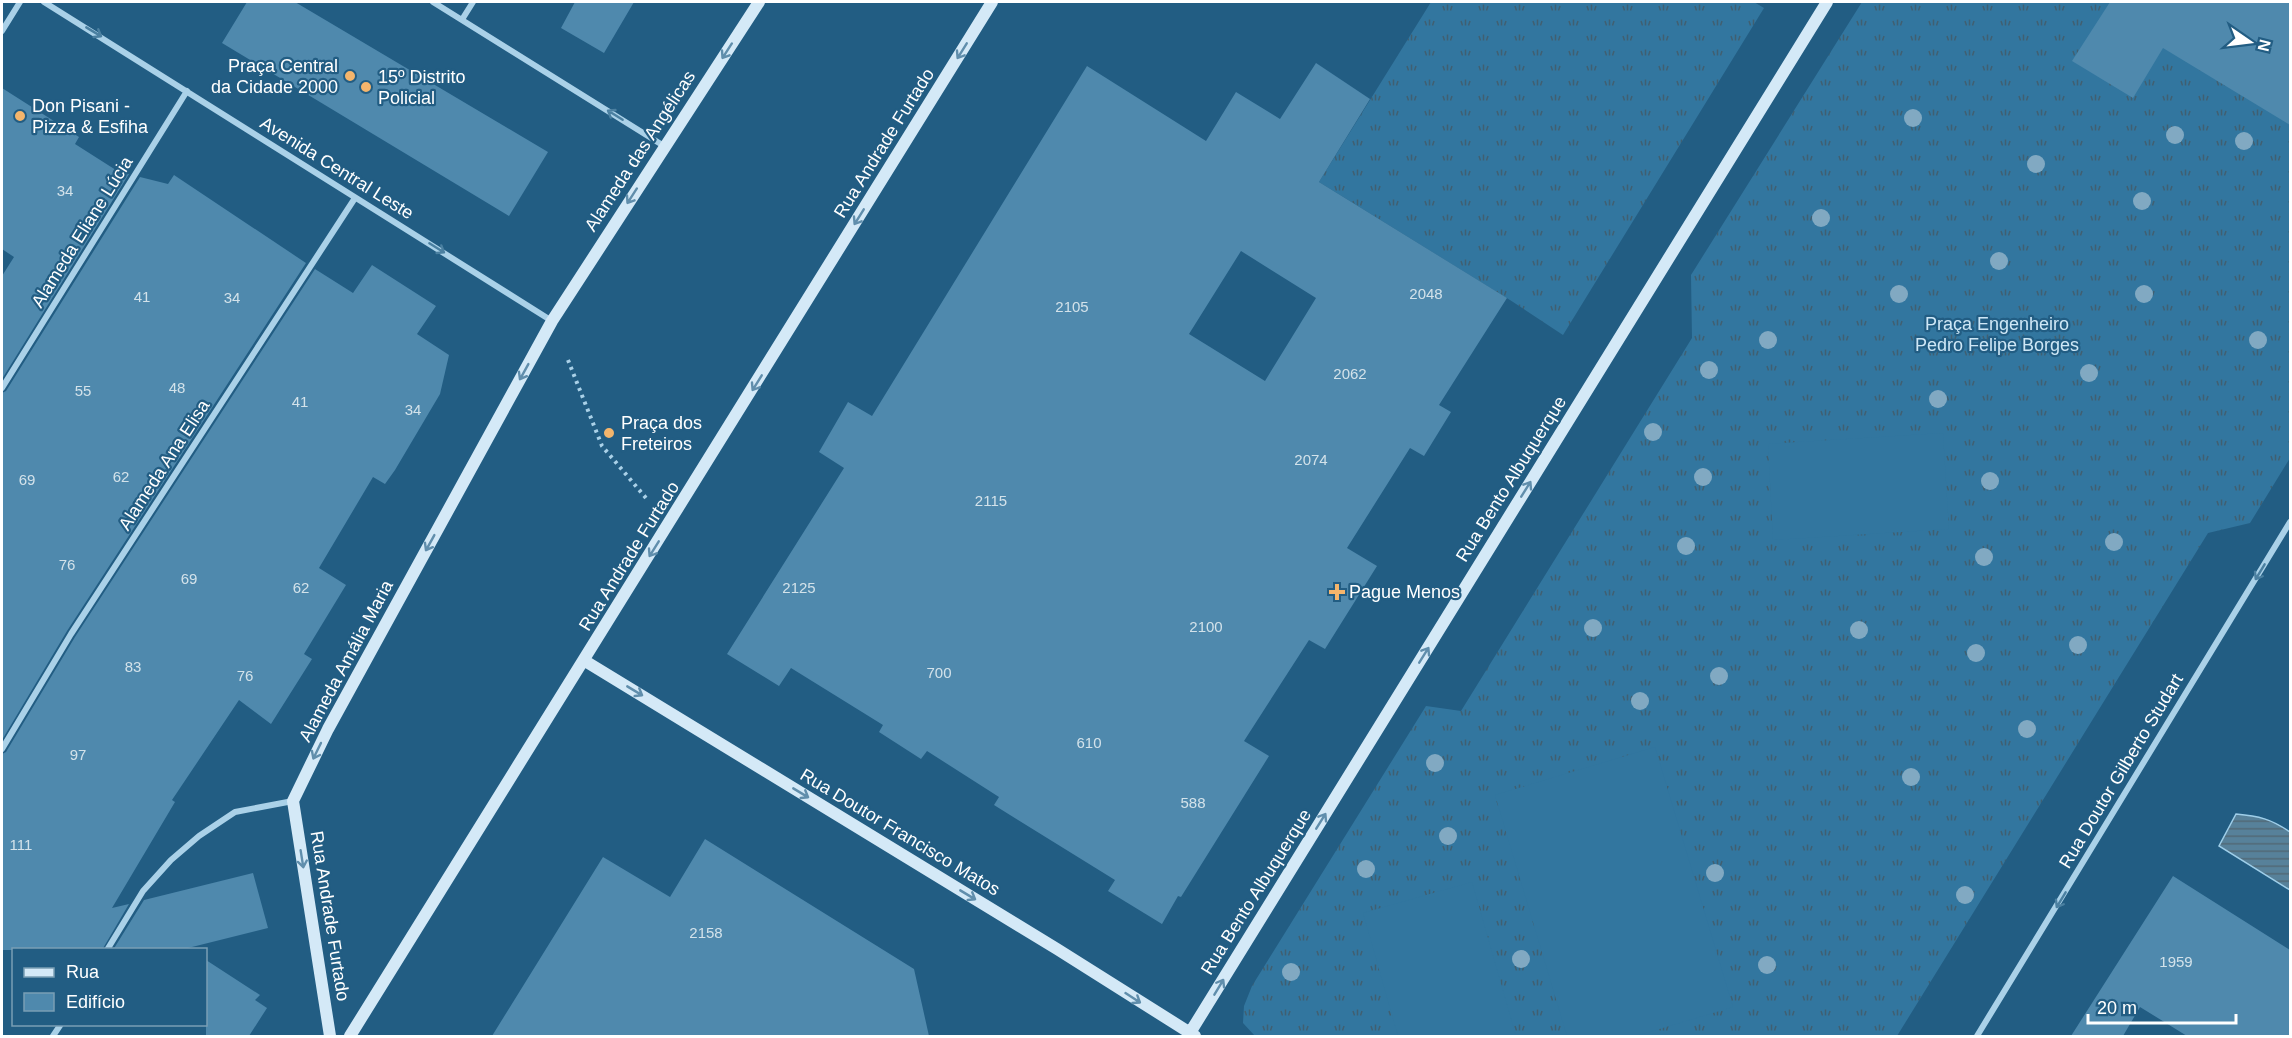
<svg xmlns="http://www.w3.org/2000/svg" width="2292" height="1038" viewBox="0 0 2292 1038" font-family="Arial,sans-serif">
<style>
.grass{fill:url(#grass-tufts)}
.garden{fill:#32769f}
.water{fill:url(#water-rules);stroke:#9ecee9;stroke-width:1.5}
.building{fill:#4f89ad;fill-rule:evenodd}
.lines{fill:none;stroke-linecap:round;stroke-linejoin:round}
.path{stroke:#aad1e8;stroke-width:4;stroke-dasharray:3 4.5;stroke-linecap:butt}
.street{stroke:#aad1e8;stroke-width:6}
.secondary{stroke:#d4e9f7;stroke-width:12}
.tree{fill:#81a9c2}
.oneway{stroke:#4b80a1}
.oneway2{stroke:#608eac}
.poi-dot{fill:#f4b56c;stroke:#225d83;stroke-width:2}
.labels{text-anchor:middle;stroke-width:4.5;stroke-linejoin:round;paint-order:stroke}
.number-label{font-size:15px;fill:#d3e2ea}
.poi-label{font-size:18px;fill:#fff;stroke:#225d83;text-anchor:start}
.street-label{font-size:18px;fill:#fff;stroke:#225d83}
.park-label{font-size:18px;fill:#cee7f6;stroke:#225d83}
</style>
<defs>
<pattern id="grass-tufts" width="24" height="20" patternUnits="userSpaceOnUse" patternTransform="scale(1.5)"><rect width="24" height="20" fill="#32769f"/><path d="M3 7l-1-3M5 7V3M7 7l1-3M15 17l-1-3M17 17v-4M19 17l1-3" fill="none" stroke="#405f71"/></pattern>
<pattern id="water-rules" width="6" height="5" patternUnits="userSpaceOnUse" patternTransform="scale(1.5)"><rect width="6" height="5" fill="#57819a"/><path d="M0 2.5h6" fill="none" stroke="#526977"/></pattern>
</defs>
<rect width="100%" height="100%" fill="#225d83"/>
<path class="grass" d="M1431 2H1754L1764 8 1563 335 1510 300 1319 182Z
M1862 2H2290V458L2250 523 2208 533 1897 1036H1255L1243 1023 1244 1006 1252 986 1426 706 1461 711 1692 338 1691 275Z"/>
<path class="garden" d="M1943 433 1949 529 1773 540 1768 444Z
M1655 747 1733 1007 1636 1036H1567L1495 795Z
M1472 882 1516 1036H1398L1363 913Z"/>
<path class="water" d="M2236 814C2259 816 2271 819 2290 832V890L2219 846Z"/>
<path class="building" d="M247 2H295L548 152 509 216 222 43Z
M575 2H634L604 53 561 28Z
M2110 2H2290V125L2163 48 2133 98 2072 61Z
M1316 63 1370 99 1319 182 1507 298 1439 405 1451 412 1424 456 1410 448 1347 548 1377 566 1325 649 1309 640 1244 741 1269 756 1181 897 1178 896 1162 924 1108 891 1115 880 994 805 999 797 927 751 921 759 879 732 883 725 791 668 779 686 727 654 844 468 819 452 848 402 872 416 1087 66 1206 141 1236 92 1280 119ZM1241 251 1316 298 1265 381 1189 334Z
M2 88 79 137 75 144 119 172 129 174 2 379V276L14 257 2 249Z
M174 175 306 263 67 631 2 740V393L6 391 140 177 168 184Z
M372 265 436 306 417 334 449 355 440 394 395 470 385 484 373 477 319 568 346 585 304 654 312 659 271 724 239 700 172 800 175 802 112 908 129 904 102 950H2V754L6 752 75 637 315 269 353 293Z
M705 839 914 969 929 1036H492L603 857 670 897Z
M253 873 268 928 180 950H113L144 900Z
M2173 876 2290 950V1036H2187L2140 1007 2123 1036H2071Z
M206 960 260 995 255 1000 267 1008 249 1036H206Z"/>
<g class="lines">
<path class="path" d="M568 360 602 446 646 498"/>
<path class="street" d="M44 2 552 321
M433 2 664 146
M463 18 473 2
M2 31 20 2
M2 388 187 91
M2 749 71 634 355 198
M107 950 143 891 171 860 199 836 235 812 293 801
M53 1036 61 1024
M1977 1036 2290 522"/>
<path class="secondary" d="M585 661 1057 949 1195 1036
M330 1036 293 801 328 729 552 321 759 2
M350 1036 992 2
M1188 1036 1827 2"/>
</g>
<g class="tree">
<circle cx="1913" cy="118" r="9"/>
<circle cx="2175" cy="135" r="9"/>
<circle cx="2244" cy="141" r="9"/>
<circle cx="2036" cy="164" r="9"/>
<circle cx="2142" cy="201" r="9"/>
<circle cx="1821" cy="218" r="9"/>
<circle cx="1999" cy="261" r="9"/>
<circle cx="1899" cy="294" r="9"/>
<circle cx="2144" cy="294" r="9"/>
<circle cx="1768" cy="340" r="9"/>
<circle cx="2258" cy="340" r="9"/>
<circle cx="1709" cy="370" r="9"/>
<circle cx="2089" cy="373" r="9"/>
<circle cx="1938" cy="399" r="9"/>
<circle cx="1653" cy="432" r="9"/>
<circle cx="1703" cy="477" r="9"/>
<circle cx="1990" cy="481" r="9"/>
<circle cx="2114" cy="542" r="9"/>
<circle cx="1686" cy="546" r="9"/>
<circle cx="1984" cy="557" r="9"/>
<circle cx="1593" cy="628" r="9"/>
<circle cx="1859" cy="630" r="9"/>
<circle cx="2078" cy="645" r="9"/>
<circle cx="1976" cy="653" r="9"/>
<circle cx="1719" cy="676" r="9"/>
<circle cx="1640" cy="701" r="9"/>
<circle cx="2027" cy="729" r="9"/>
<circle cx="1435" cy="763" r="9"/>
<circle cx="1911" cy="777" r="9"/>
<circle cx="1448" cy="836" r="9"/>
<circle cx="1366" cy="869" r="9"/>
<circle cx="1715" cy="873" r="9"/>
<circle cx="1965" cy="895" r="9"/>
<circle cx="1521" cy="959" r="9"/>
<circle cx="1767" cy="965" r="9"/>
<circle cx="1291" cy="972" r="9"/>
</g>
<defs><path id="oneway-shaft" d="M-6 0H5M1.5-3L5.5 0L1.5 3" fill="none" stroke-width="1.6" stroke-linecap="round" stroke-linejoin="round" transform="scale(1.5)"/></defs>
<g class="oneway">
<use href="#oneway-shaft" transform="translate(94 32) rotate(31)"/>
<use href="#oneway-shaft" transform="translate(615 115) rotate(-148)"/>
<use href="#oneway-shaft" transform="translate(437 248) rotate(32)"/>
<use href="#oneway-shaft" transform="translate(2260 572) rotate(121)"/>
<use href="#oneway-shaft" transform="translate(2061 900) rotate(121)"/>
</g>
<g class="oneway2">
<use href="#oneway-shaft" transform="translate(727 51) rotate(123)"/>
<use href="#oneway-shaft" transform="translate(962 51) rotate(122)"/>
<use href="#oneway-shaft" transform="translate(632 196) rotate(123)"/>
<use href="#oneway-shaft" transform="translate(859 217) rotate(122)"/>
<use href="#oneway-shaft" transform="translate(524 372) rotate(119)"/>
<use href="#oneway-shaft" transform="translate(757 383) rotate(122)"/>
<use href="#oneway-shaft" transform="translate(1526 489) rotate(-58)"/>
<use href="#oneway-shaft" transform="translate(430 543) rotate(119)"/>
<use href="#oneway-shaft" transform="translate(654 549) rotate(122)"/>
<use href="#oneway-shaft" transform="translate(1424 655) rotate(-58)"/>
<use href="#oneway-shaft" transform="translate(635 691) rotate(31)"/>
<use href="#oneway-shaft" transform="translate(317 751) rotate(116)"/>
<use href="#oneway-shaft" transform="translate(801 793) rotate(31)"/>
<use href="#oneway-shaft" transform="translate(1321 821) rotate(-58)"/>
<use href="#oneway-shaft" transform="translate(302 859) rotate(81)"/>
<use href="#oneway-shaft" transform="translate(968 895) rotate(31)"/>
<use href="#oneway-shaft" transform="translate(1219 987) rotate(-59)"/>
<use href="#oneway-shaft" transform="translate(1133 998) rotate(33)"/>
</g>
<g class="poi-dot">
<circle cx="350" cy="76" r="6"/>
<circle cx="366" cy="87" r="6"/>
<circle cx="20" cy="116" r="6"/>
<circle cx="609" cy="433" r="6"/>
<path d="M1334 583h6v6h6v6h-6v6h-6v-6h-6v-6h6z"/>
</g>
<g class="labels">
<g class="number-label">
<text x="65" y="196">34</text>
<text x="1426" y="299">2048</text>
<text x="142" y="302">41</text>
<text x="232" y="303">34</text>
<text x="1072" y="312">2105</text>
<text x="1350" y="379">2062</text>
<text x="177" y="393">48</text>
<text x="83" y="396">55</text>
<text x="300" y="407">41</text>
<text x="413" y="415">34</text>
<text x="1311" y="465">2074</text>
<text x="121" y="482">62</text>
<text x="27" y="485">69</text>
<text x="991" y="506">2115</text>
<text x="67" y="570">76</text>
<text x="189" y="584">69</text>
<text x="301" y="593">62</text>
<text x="799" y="593">2125</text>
<text x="1206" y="632">2100</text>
<text x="133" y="672">83</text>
<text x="939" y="678">700</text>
<text x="245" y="681">76</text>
<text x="1089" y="748">610</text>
<text x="78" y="760">97</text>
<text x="1193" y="808">588</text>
<text x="21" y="850">111</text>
<text x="706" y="938">2158</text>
<text x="2176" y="967">1959</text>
</g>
<g class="poi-label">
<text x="338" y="72" text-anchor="end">Praça Central<tspan x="338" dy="21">da Cidade 2000</tspan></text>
<text x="378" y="83">15º Distrito<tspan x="378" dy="21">Policial</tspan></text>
<text x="32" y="112">Don Pisani -<tspan x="32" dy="21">Pizza &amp; Esfiha</tspan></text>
<text x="621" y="429">Praça dos<tspan x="621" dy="21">Freteiros</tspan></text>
<text x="1349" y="598">Pague Menos</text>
</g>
<g class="street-label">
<text transform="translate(884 143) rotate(-58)" y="6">Rua Andrade Furtado</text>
<text transform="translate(640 151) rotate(-57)" y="6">Alameda das Angélicas</text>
<text transform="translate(337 168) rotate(32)" y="6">Avenida Central Leste</text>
<text transform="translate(82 232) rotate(-58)" y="6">Alameda Eliane Lúcia</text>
<text transform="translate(164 465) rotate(-57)" y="6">Alameda Ana Elisa</text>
<text transform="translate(1511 479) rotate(-58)" y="6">Rua Bento Albuquerque</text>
<text transform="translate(629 556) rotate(-58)" y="6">Rua Andrade Furtado</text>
<text transform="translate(346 661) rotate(-62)" y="6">Alameda Amália Maria</text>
<text transform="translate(2121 771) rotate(-59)" y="6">Rua Doutor Gilberto Studart</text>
<text transform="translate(900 832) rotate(31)" y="6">Rua Doutor Francisco Matos</text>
<text transform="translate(1256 892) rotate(-58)" y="6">Rua Bento Albuquerque</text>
<text transform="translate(330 916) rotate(81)" y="6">Rua Andrade Furtado</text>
</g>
<g class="park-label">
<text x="1997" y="330">Praça Engenheiro<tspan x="1997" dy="21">Pedro Felipe Borges</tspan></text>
</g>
</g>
<rect width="2292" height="1038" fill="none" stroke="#ffffff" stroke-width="6"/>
<rect x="12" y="948" width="195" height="78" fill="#225d83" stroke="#7a9eb5" stroke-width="1.5"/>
<rect x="24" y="968" width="30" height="9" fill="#d4e9f7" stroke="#7a9eb5" stroke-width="1.5"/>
<text x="66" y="978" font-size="18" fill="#ffffff">Rua</text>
<rect x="24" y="993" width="30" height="18" fill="#4f89ad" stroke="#7a9eb5" stroke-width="1.5"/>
<text x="66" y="1008" font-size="18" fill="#ffffff">Edifício</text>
<g transform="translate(2250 42) rotate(104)" stroke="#225d83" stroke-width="4.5" paint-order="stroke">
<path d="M0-4.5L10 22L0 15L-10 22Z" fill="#ffffff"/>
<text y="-9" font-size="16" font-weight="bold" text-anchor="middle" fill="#ffffff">N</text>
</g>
<path d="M2088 1014v9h148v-9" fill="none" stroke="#ffffff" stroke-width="3"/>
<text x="2097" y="1014" font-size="18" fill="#ffffff" stroke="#225d83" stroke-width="4.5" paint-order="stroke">20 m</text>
</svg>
